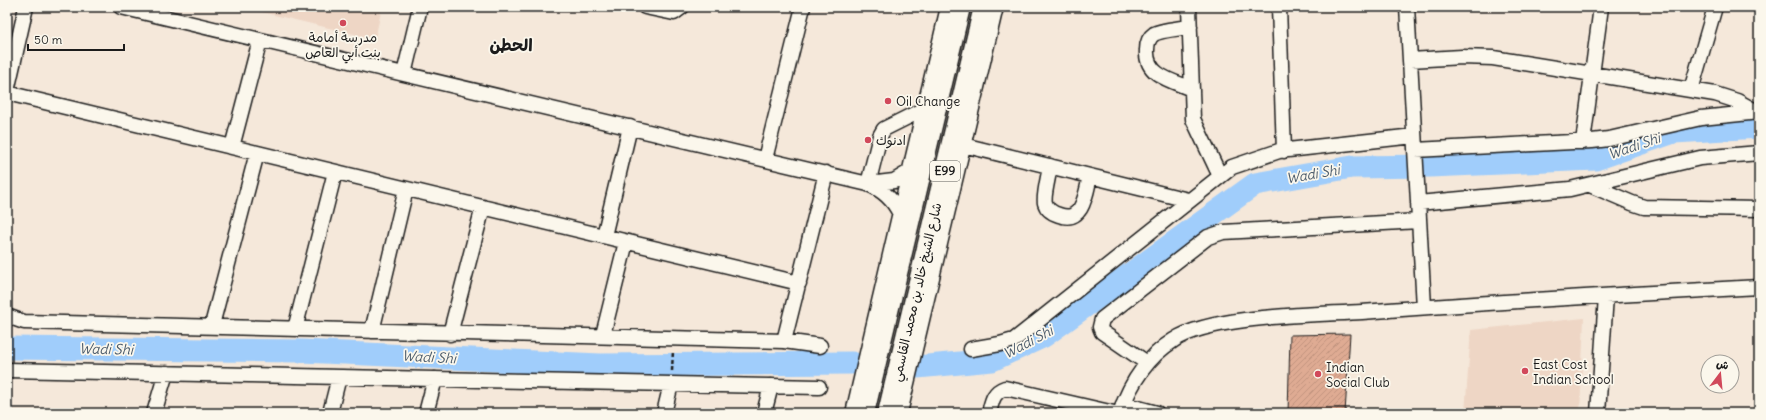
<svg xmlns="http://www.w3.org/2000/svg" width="1766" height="420" viewBox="0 0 1766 420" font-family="Delius,'Playpen Sans Arabic',sans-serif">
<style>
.built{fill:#eed6c5}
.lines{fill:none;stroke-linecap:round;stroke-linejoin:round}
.river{stroke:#a0cdfb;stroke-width:23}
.building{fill:url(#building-hatch);stroke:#1c1c1c}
.minor-casing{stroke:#1c1c1c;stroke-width:17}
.highway-casing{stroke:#1c1c1c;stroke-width:23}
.path{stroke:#1c1c1c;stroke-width:2.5;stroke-dasharray:4 3;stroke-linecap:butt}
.minor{stroke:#fbf7ec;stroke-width:14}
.highway{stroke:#fbf7ec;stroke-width:20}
.poi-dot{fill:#d1495b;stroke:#fbf7ec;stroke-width:1.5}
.labels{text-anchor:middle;stroke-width:3.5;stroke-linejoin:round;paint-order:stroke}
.shield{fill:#fbf7ec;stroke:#5f5e5a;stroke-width:1}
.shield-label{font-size:12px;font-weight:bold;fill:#1c1c1c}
.poi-label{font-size:13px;fill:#1c1c1c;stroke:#fbf7ec;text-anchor:start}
.street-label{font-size:13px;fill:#1c1c1c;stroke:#fbf7ec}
.water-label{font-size:14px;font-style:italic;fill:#4a5a6a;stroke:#fbf7ec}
.district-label{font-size:17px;font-weight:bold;fill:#1c1c1c;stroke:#fbf7ec}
</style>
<defs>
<pattern id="building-hatch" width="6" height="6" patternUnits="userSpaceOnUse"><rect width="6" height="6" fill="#dfab93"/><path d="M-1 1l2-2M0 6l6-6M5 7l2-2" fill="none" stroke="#bf937e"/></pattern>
</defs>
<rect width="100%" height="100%" fill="#f5e8da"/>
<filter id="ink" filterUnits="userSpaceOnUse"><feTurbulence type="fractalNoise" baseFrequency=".025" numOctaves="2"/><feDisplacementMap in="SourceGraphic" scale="8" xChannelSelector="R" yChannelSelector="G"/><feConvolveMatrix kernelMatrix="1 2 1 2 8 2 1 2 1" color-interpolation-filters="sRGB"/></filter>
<g filter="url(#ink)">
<path class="built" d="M241 7H382L375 39Z
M1584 318 1580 413H1465L1471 330Z"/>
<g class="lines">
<path class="river" d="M7 348 302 351 600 365 852 363
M917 367 992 360 1044 336 1255 184 1352 167 1430 166 1596 159 1674 132 1759 127"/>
</g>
<path class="building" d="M1350 334 1345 413H1288L1290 335Z"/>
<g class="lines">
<defs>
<path id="minor" d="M121 7 868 184C883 190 893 199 900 214
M645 7 674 13 682 7
M1189 7 1193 119 1220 176
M1279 7 1284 151
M1407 7 1424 307
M1190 27C1182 28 1161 30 1154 34 1148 38 1147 44 1147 50 1145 76 1173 81 1192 89
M1410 60 1462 57 1493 58 1715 94 1737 101 1757 112
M404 74 420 7
M1691 90 1715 7
M7 91 26 7
M7 93 799 283
M1583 142 1601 7
M963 145 1188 200
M232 147 260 40
M1415 150 1592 141 1609 139 1701 118 1759 112
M765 159 803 7
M1050 166C1049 175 1043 196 1045 203 1047 210 1052 213 1059 215 1083 224 1086 193 1090 176
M868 184 880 136 884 129 924 109
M869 184 894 181 909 172
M1590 185 1632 203 1644 207 1759 209
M1418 203 1570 189 1700 158 1759 153
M604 236 630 127
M7 316 24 322 784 341 820 346
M212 325 257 153
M295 329 335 172
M372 331 406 189
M450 334 483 207
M603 335 626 242
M784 341 826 173
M971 349 1000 344 1014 340 1232 167 1279 151 1414 136
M1147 363 1102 332 1100 327 1102 319 1208 237 1223 232 1419 221
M7 370 819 387
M1123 404 1157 413
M154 413 166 373
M330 413 339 377
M426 413 435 379
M664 413 671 384
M764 413 771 386
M853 413 948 7
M900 413 996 7
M989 413C992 401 993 392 1005 388L1114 413
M1120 413C1130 384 1147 357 1174 340 1211 315 1315 315 1362 312 1494 302 1627 294 1759 287
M1598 413 1606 296"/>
<path id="highway" d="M864 413 960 7
M888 413 984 7"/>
</defs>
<use href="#minor" class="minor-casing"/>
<use href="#highway" class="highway-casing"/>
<path class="path" d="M672 371 673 350"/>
<use href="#minor" class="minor"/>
<use href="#highway" class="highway"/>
</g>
</g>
<g class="poi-dot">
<circle cx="343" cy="23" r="4"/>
<circle cx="888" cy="101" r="4"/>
<circle cx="868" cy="140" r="4"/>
<circle cx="1525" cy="371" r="4"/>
<circle cx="1318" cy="374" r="4"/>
</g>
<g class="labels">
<rect class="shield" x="930" y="161" width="30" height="20" rx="3"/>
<g class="shield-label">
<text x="945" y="175">E99</text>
</g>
<g class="poi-label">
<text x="343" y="42" text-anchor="middle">مدرسة أمامة<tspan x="343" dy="15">بنت أبي العاص</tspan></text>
<text x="896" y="106">Oil Change</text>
<text x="876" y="145">ادنوك</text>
<text x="1533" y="369">East Cost<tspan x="1533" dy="15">Indian School</tspan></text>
<text x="1326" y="372">Indian<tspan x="1326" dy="15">Social Club</tspan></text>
</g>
<g class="street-label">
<text transform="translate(916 292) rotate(-77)" y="5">شارع الشيخ خالد بن محمد القاسمي</text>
</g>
<g class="water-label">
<text transform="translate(1634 146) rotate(-19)" y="5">Wadi Shi</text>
<text transform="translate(1313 174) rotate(-10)" y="5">Wadi Shi</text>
<text transform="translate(1028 342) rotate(-28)" y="5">Wadi Shi</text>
<text transform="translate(106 349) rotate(1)" y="5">Wadi Shi</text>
<text transform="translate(429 357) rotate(3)" y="5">Wadi Shi</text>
</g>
<g class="district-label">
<text x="511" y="51">الحطن</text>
</g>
</g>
<rect width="1766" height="420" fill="none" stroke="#fbf7ec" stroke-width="24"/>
<rect x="12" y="12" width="1742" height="396" fill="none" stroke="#1c1c1c" stroke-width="1.5" filter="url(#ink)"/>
<g transform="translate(1720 374) rotate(16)"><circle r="19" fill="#fbf7ec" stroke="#a29f99"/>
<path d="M0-3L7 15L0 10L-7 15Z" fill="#d1495b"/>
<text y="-6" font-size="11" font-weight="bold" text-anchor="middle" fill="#1c1c1c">ش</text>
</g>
<path d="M28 44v6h96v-6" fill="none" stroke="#1c1c1c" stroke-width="2"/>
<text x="34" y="44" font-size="12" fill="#1c1c1c" stroke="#fbf7ec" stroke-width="3" paint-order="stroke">50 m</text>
</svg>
